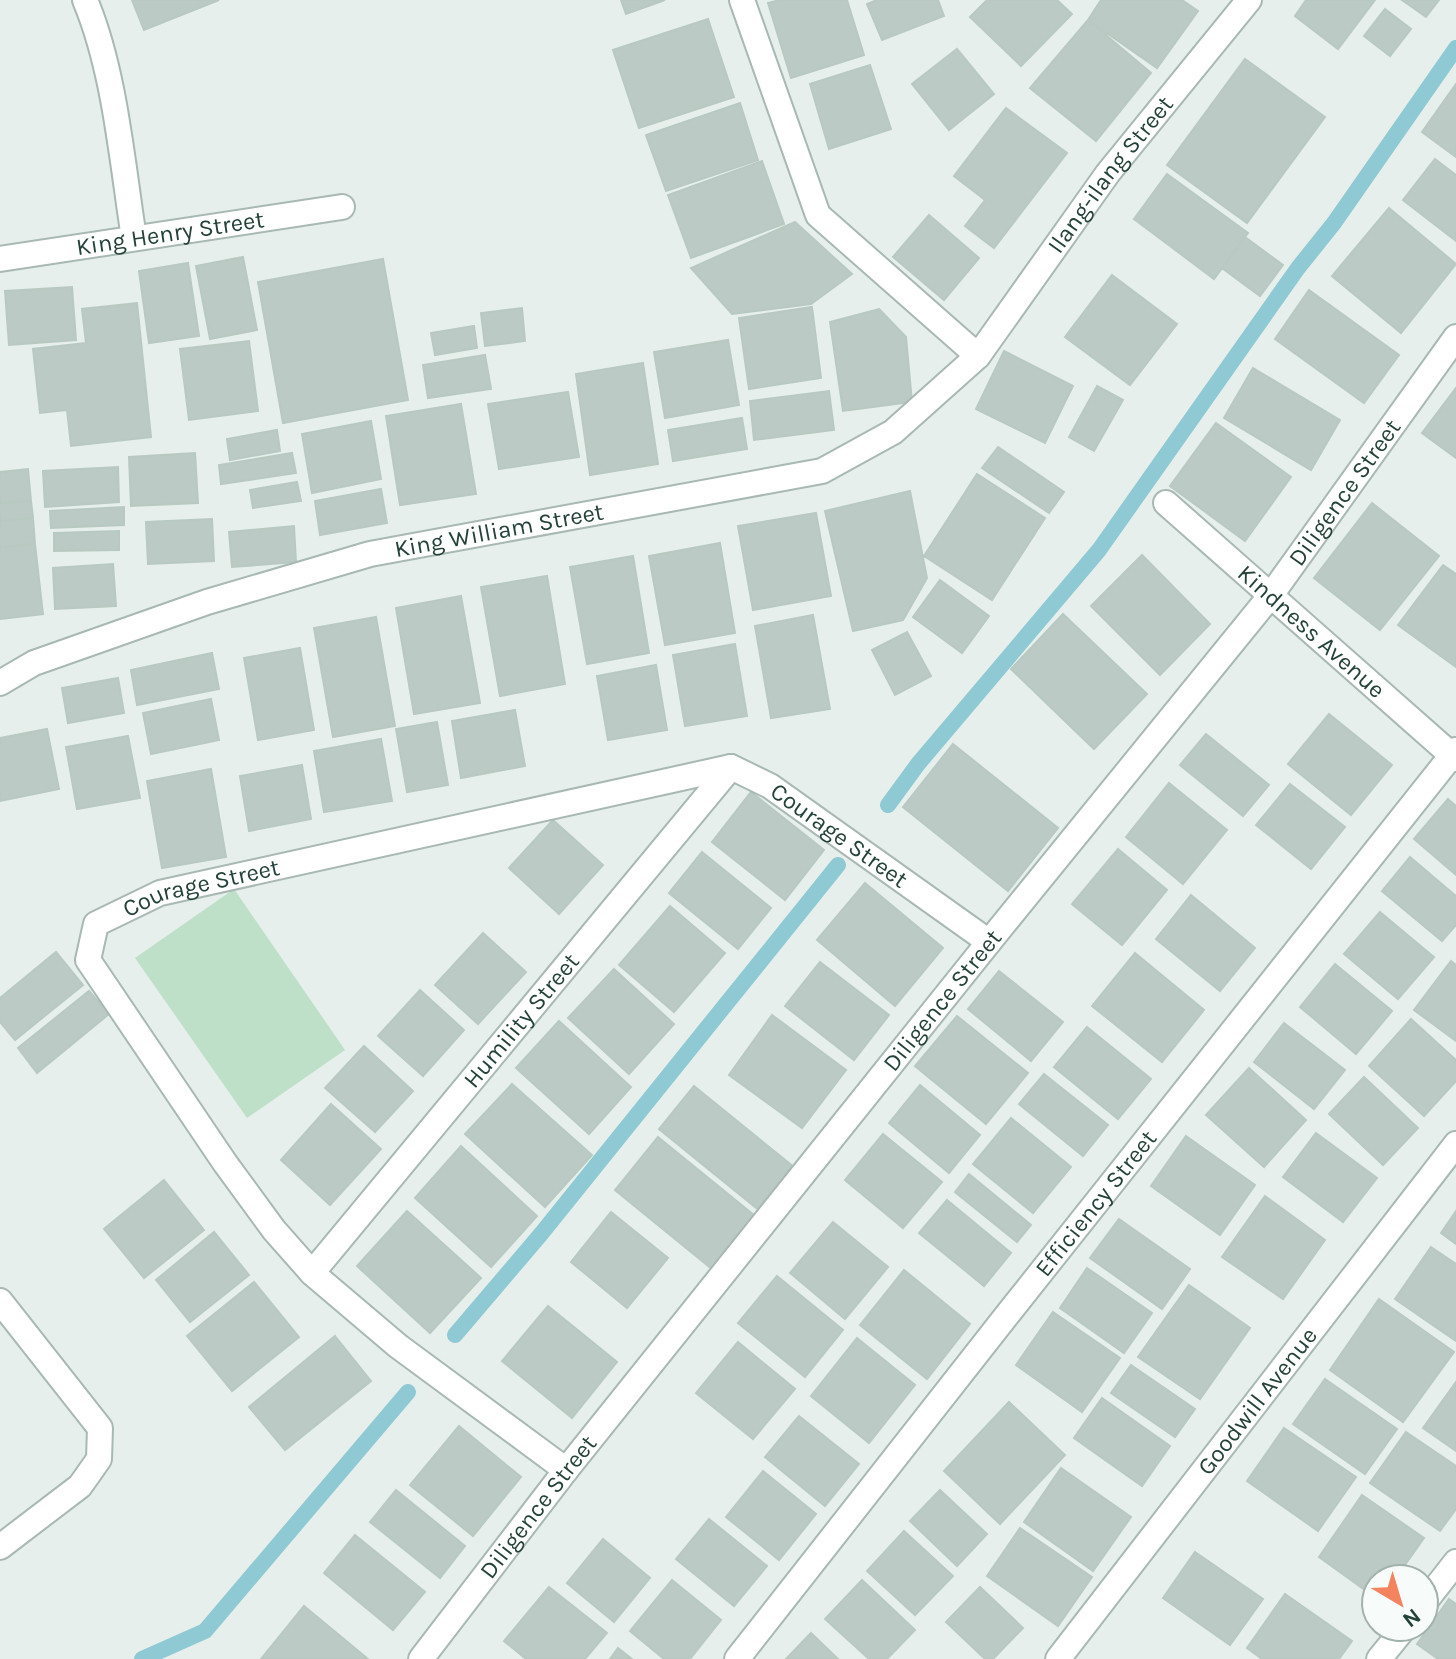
<svg xmlns="http://www.w3.org/2000/svg" width="1456" height="1659" viewBox="0 0 1456 1659" font-family="Karla,sans-serif">
<style>
.green{fill:#bfe0c8}
.lines{fill:none;stroke-linecap:round;stroke-linejoin:round}
.stream{stroke:#8ec9d4;stroke-width:16}
.building{fill:#bbcac4;stroke:#b8c9c2;stroke-width:2}
.lane-casing{stroke:#a8b8b2;stroke-width:28}
.street-casing{stroke:#a8b8b2;stroke-width:28}
.lane{stroke:#fff;stroke-width:24}
.street{stroke:#fff;stroke-width:24}
.labels{text-anchor:middle;stroke-width:8;stroke-linejoin:round;paint-order:stroke}
.street-label{font-size:24px;fill:#24423a;stroke:#f7fbf9}
</style>
<rect width="100%" height="100%" fill="#e6efeb"/>
<path class="green" d="M234 889 345 1050 247 1118 135 958Z"/>
<g class="lines">
<path class="stream" d="M888 805 918 764 1099 550 1298 268 1334 223 1456 48
M455 1335 541 1234 838 865
M142 1659 205 1631 408 1392"/>
</g>
<path class="building" d="M132 0H219L144 30Z
M621 0H665L626 14Z
M780 0H847L864 55 791 78 768 3Z
M877 0H938L944 16 882 40 867 4Z
M987 0H1057L1072 14 1021 66 970 17Z
M1101 0H1182L1198 11 1157 68 1088 20Z
M1306 0H1375L1338 49 1295 16Z
M1402 0H1439L1426 17Z
M1385 9 1411 29 1390 56 1364 36Z
M708 19 734 97 639 128 613 50Z
M1088 20 1151 73 1096 141 1030 88Z
M957 49 994 94 949 130 912 84Z
M1245 59 1325 117 1247 223 1167 165Z
M870 65 891 129 829 149 810 84Z
M1456 84V157L1422 132Z
M740 103 758 160 666 191 646 135Z
M1006 108 1067 153 994 248 965 226 985 200 954 176Z
M1435 159 1456 175V241L1403 200Z
M762 161 784 224 691 258 668 195Z
M1167 174 1248 233 1214 279 1134 219Z
M1389 208 1456 264 1401 333 1332 276Z
M929 215 979 258 944 300 893 257Z
M795 222 852 274 811 304 732 314 691 268Z
M1245 237 1283 265 1260 296 1222 268Z
M243 257 257 330 210 339 196 266Z
M383 259 408 400 283 423 258 282Z
M188 263 199 336 149 343 139 271Z
M1112 275 1177 324 1130 385 1065 337Z
M72 287 76 340 9 345 5 291Z
M1309 290 1399 355 1364 403 1275 339Z
M137 303 151 437 71 446 67 410 40 413 33 349 86 343 82 309Z
M812 307 821 378 749 389 739 318Z
M522 308 525 341 485 346 481 313Z
M879 309 906 337 912 402 843 411 830 322Z
M474 326 477 348 435 355 431 333Z
M728 340 739 405 665 418 654 352Z
M249 341 258 411 189 420 180 349Z
M1004 351 1073 386 1045 443 976 409Z
M485 355 491 389 428 398 423 365Z
M643 363 658 464 590 475 576 374Z
M1253 368 1340 420 1311 470 1224 418Z
M1097 386 1123 400 1094 451 1069 437Z
M1456 388V458L1422 433Z
M829 391 834 430 754 440 750 401Z
M568 392 579 457 499 469 488 404Z
M461 404 476 494 400 505 386 416Z
M742 418 747 449 673 461 668 430Z
M371 421 381 479 312 493 302 434Z
M1216 423 1291 477 1245 541 1170 486Z
M277 430 280 451 230 460 227 439Z
M998 447 1064 492 1049 513 982 468Z
M195 453 198 503 131 506 129 457Z
M292 453 296 473 221 484 219 465Z
M118 467 119 502 45 507 43 471Z
M28 469 31 501 0 503V472Z
M977 474 1045 518 992 600 924 556Z
M297 482 301 501 253 508 250 490Z
M381 489 387 523 320 535 315 501Z
M910 491 927 578 903 620 853 631 825 511Z
M31 501 33 518 0 521V503Z
M1372 503 1439 556 1380 630 1314 578Z
M124 507V525L51 528 50 511Z
M816 513 831 596 753 610 738 526Z
M33 518 35 544 0 547V521Z
M212 519 214 561 148 564 146 522Z
M294 526 296 562 232 567 229 532Z
M119 531V550L54 551V533Z
M720 543 735 633 665 645 649 556Z
M35 544 43 614 0 619V547Z
M1142 555 1210 624 1160 675 1091 606Z
M633 556 649 653 587 664 570 567Z
M113 564 116 606 55 609 53 568Z
M1443 565 1456 574V667L1398 625Z
M547 576 565 684 500 696 481 587Z
M940 580 989 616 962 653 913 617Z
M461 596 480 703 414 714 396 608Z
M1063 614 1147 694 1094 749 1011 669Z
M813 615 830 709 771 718 755 626Z
M376 617 395 726 333 737 314 628Z
M907 632 931 676 895 695 872 650Z
M735 644 747 716 685 726 673 655Z
M300 648 314 730 258 740 244 658Z
M212 653 219 689 137 705 131 670Z
M656 665 667 730 608 740 597 676Z
M118 678 124 713 68 723 62 688Z
M211 699 219 740 151 754 143 713Z
M515 710 525 766 461 778 452 721Z
M1329 714 1392 765 1351 815 1288 764Z
M437 722 448 785 407 792 396 729Z
M47 729 59 789 0 801V738Z
M1206 734 1269 785 1243 816 1180 765Z
M128 736 140 798 77 809 66 747Z
M381 739 392 801 324 812 314 751Z
M953 744 1058 828 1008 891 903 807Z
M302 765 311 819 249 831 240 776Z
M211 769 226 857 162 868 147 781Z
M1169 783 1227 830 1183 884 1126 837Z
M1290 784 1345 827 1311 869 1256 825Z
M751 792 824 850 785 900 712 842Z
M1448 799 1456 806V875L1414 839Z
M553 820 603 865 559 914 509 868Z
M1118 849 1167 890 1122 945 1072 904Z
M702 852 771 908 738 949 669 893Z
M1410 857 1456 896V925L1442 941 1382 891Z
M865 883 943 948 895 1006 817 940Z
M1191 895 1255 948 1220 991 1156 939Z
M670 906 725 953 674 1012 619 965Z
M1380 912 1434 957 1398 999 1344 954Z
M483 933 526 972 478 1024 435 985Z
M56 952 83 985 15 1040 0 1022V998Z
M1135 953 1204 1010 1162 1062 1092 1006Z
M1451 961 1456 965V1041L1414 1010Z
M820 962 889 1015 854 1060 785 1006Z
M1335 964 1392 1011 1356 1054 1300 1007Z
M614 969 674 1024 629 1074 568 1018Z
M999 971 1063 1022 1031 1061 968 1009Z
M420 990 464 1030 423 1076 378 1036Z
M89 991 109 1014 37 1073 18 1048Z
M772 1015 846 1070 802 1128 729 1075Z
M957 1016 1028 1073 986 1124 915 1066Z
M1411 1019 1456 1060V1081L1424 1116 1369 1066Z
M559 1021 631 1087 589 1134 516 1068Z
M1284 1023 1345 1070 1314 1109 1254 1062Z
M1087 1027 1151 1079 1118 1119 1054 1067Z
M364 1046 413 1091 375 1132 325 1088Z
M1249 1068 1306 1120 1264 1167 1206 1115Z
M1044 1074 1108 1125 1083 1156 1019 1104Z
M1364 1077 1418 1128 1383 1165 1329 1114Z
M512 1084 592 1155 545 1207 465 1134Z
M920 1085 980 1135 949 1173 889 1123Z
M694 1086 795 1168 760 1211 659 1129Z
M331 1104 381 1149 330 1205 281 1160Z
M1011 1118 1071 1167 1033 1213 973 1164Z
M1316 1133 1377 1178 1343 1222 1283 1177Z
M883 1134 942 1182 903 1228 845 1180Z
M1186 1136 1255 1185 1220 1235 1151 1186Z
M658 1137 755 1216 712 1269 615 1190Z
M461 1146 537 1216 491 1267 415 1198Z
M969 1174 1031 1225 1017 1242 955 1192Z
M164 1180 204 1230 144 1278 104 1229Z
M1265 1196 1325 1240 1283 1299 1222 1257Z
M947 1200 1011 1253 984 1286 919 1233Z
M407 1211 481 1278 430 1333 357 1266Z
M1456 1211V1244L1441 1233Z
M611 1212 668 1258 627 1308 571 1262Z
M1119 1219 1190 1269 1162 1309 1090 1258Z
M833 1222 888 1267 845 1319 790 1273Z
M214 1232 249 1275 190 1322 156 1280Z
M1431 1247 1456 1264V1341L1395 1299Z
M1087 1268 1152 1313 1124 1353 1060 1308Z
M904 1270 970 1324 927 1379 860 1325Z
M777 1276 843 1330 805 1377 738 1323Z
M254 1282 299 1337 232 1391 187 1336Z
M1189 1285 1250 1328 1200 1399 1138 1357Z
M1379 1299 1454 1352 1403 1422 1330 1370Z
M548 1306 617 1362 572 1418 502 1361Z
M1053 1312 1120 1358 1082 1412 1016 1365Z
M335 1336 371 1381 285 1450 249 1407Z
M857 1338 915 1385 869 1443 811 1396Z
M738 1342 795 1389 753 1439 696 1393Z
M1131 1365 1195 1409 1175 1437 1111 1393Z
M1325 1379 1397 1429 1365 1474 1293 1424Z
M1456 1382V1451L1423 1428Z
M1102 1398 1170 1446 1142 1486 1074 1438Z
M1009 1402 1065 1455 1000 1524 944 1471Z
M799 1416 859 1464 825 1506 765 1457Z
M459 1426 521 1477 473 1536 410 1485Z
M1284 1428 1356 1477 1318 1531 1247 1481Z
M1406 1432 1456 1466V1509L1440 1531 1370 1483Z
M1061 1468 1131 1517 1093 1571 1024 1522Z
M763 1471 816 1514 779 1560 726 1517Z
M396 1490 465 1546 440 1578 370 1522Z
M940 1490 987 1534 957 1566 910 1521Z
M1362 1495 1424 1538 1395 1579H1376V1598L1319 1557Z
M709 1519 767 1566 734 1606 676 1559Z
M1020 1528 1092 1577 1058 1626 987 1576Z
M904 1531 953 1576 915 1615 867 1571Z
M355 1535 425 1592 393 1630 324 1573Z
M603 1539 650 1578 614 1622 567 1583Z
M1195 1552 1263 1599 1230 1645 1163 1598Z
M672 1580 721 1620 690 1659H664L630 1631Z
M862 1580 915 1630 887 1659H869L825 1619Z
M549 1587 607 1633 585 1659H526L504 1641Z
M980 1587 1023 1628 993 1659H985L946 1622Z
M1285 1594 1352 1641 1339 1659H1262L1247 1648Z
M1449 1599 1456 1604V1659H1438L1417 1644Z
M304 1606 368 1659H261Z
M811 1633 838 1659H786Z
M618 1648 632 1659H610Z"/>
<g class="lines">
<defs>
<path id="lane" d="M0 1301 100 1428 99 1459 80 1486 0 1547"/>
<g id="street">
<path d="M85 0C115 71 122 162 134 238"/>
<path d="M742 0 818 215 978 356"/>
<path id="s1" d="M0 259 342 207"/>
<path id="s2" d="M1166 503 1456 759"/>
<path id="s3" d="M0 683 34 663 207 602 370 554 822 471 893 432 978 356 1108 173 1249 0"/>
<path id="s4" d="M312 1273 731 767"/>
<path id="s5" d="M566 1470 398 1346 312 1273 274 1230 225 1163 88 960 96 924 160 893 731 767 770 786 989 942"/>
<path d="M1424 1603 1456 1562"/>
<path id="s6" d="M421 1659 566 1470 989 942 1271 595 1456 337"/>
<path id="s7" d="M737 1659 1011 1310 1456 750"/>
<path id="s8" d="M1058 1659 1456 1144"/>
<path d="M1379 1659 1405 1627"/>
</g>
</defs>
<use href="#lane" class="lane-casing"/>
<use href="#street" class="street-casing"/>
<use href="#lane" class="lane"/>
<use href="#street" class="street"/>
</g>
<g class="labels">
<g class="street-label">
<text dy="8" stroke="none"><textPath href="#s3" startOffset="1272">Ilang-ilang Street</textPath></text>
<text dy="8" stroke="none"><textPath href="#s1" startOffset="172">King Henry Street</textPath></text>
<text dy="8" stroke="none"><textPath href="#s6" startOffset="1488">Diligence Street</textPath></text>
<text dy="8" stroke="none"><textPath href="#s3" startOffset="524">King William Street</textPath></text>
<text dy="8" stroke="none"><textPath href="#s2" startOffset="194">Kindness Avenue</textPath></text>
<text dy="8" stroke="none"><textPath href="#s5" startOffset="1528">Courage Street</textPath></text>
<text dy="8" stroke="none"><textPath href="#s5" startOffset="856">Courage Street</textPath></text>
<text dy="8" stroke="none"><textPath href="#s6" startOffset="840">Diligence Street</textPath></text>
<text dy="8" stroke="none"><textPath href="#s4" startOffset="328">Humility Street</textPath></text>
<text dy="8" stroke="none"><textPath href="#s7" startOffset="580">Efficiency Street</textPath></text>
<text dy="8" stroke="none"><textPath href="#s8" startOffset="326">Goodwill Avenue</textPath></text>
<text dy="8" stroke="none"><textPath href="#s6" startOffset="192">Diligence Street</textPath></text>
</g>
</g>
<g transform="translate(1400 1603) rotate(142)"><circle r="38" fill="#f7fbf9" stroke="#a3b1ad" stroke-width="2"/>
<path d="M0-6L14 30L0 20L-14 30Z" fill="#f4845f"/>
<text y="-12" font-size="22" font-weight="bold" text-anchor="middle" fill="#24423a">N</text>
</g>
</svg>
